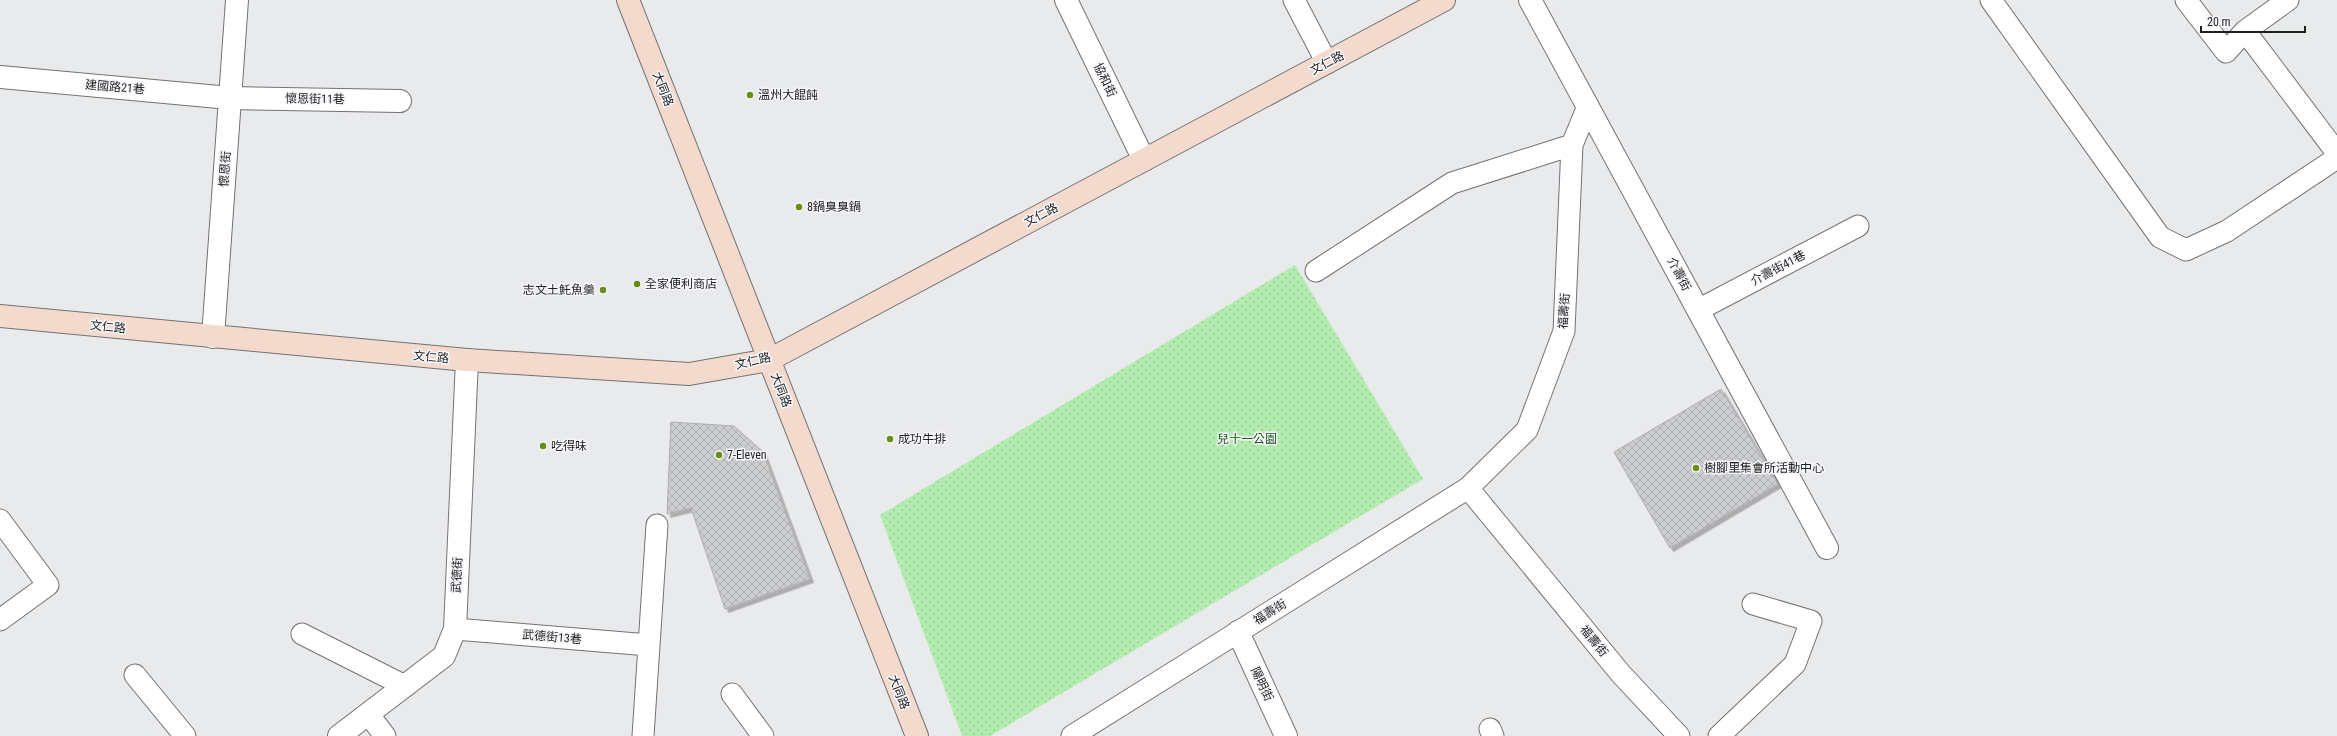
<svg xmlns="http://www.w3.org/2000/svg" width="2337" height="736" viewBox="0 0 2337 736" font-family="'Roboto Condensed','Noto Sans TC',sans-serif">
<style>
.park{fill:url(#park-dots)}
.building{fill:url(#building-cross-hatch);stroke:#acadaf;filter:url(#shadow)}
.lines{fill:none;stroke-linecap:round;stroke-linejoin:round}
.lane-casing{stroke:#717274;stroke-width:23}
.street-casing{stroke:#717274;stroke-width:24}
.secondary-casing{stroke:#717274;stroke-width:24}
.lane{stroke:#fff;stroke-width:21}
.street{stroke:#fff;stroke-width:22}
.secondary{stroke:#f4dacd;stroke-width:22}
.poi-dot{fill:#698d15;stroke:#f6f7fa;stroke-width:1.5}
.labels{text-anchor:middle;stroke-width:3;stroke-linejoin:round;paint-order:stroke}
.street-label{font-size:12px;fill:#1e1f1f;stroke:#f6f7fa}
.poi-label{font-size:12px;fill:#1e1f1f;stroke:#f6f7fa;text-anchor:start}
.park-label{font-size:12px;fill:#155414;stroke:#f6f7fa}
</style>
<defs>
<pattern id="park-dots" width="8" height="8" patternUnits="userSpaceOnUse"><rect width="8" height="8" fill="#b2ecae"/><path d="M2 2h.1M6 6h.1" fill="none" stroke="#99ca95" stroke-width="1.8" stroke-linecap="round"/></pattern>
<pattern id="building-cross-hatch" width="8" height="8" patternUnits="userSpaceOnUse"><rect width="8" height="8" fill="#cbcdcf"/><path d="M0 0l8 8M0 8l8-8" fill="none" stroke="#aeb0b1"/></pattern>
<filter id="shadow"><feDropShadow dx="3.5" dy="3.5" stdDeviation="0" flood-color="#0004"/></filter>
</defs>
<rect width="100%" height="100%" fill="#e9eaec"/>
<path class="park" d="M1295 265 1423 479 990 736H962L880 515Z"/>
<path class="building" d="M1721 389 1778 484 1670 548 1614 452Z
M671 422 734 426 763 452 810 579 725 609 691 508 667 514Z"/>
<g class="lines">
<defs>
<path id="lane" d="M1294 0 1327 63
M1991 0 2160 237 2186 250 2227 231 2337 158
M2186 0 2226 52 2245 31 2288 0
M2245 31 2337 153
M1316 271 1452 183 1572 145
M1698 310 1858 226
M1468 488 1621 674 1679 736
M0 520 48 585 0 620
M455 629 649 645
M302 634 405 686
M135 675 185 736
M732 694 763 736
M369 715 385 736
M1490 729 1493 736
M643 736 657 525
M1072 736 1468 488 1527 430 1564 331 1572 145 1588 106
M1719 736 1795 664 1811 621 1753 604"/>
<path id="street" d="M1066 0 1144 160
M1530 0 1827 548
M0 77 230 98 400 101
M213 337 237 0
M1238 632 1286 736
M339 736 444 656 455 629 467 360"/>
<path id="secondary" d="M628 0 917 736
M0 316 467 360 689 374 769 360 1444 0"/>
</defs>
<use href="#lane" class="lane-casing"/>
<use href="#street" class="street-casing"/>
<use href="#secondary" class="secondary-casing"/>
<use href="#lane" class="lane"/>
<use href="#street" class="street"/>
<use href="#secondary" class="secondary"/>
</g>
<g class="poi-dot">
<circle cx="750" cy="95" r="4"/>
<circle cx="799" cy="207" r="4"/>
<circle cx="637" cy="284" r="4"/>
<circle cx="603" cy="290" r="4"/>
<circle cx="890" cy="439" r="4"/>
<circle cx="543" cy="446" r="4"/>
<circle cx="719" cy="455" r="4"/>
<circle cx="1696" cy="468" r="4"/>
</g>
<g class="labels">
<g class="street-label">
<text transform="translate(1327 63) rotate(-28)" y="4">文仁路</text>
<text transform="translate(1105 80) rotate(64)" y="4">協和街</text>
<text transform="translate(115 87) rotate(5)" y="4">建國路21巷</text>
<text transform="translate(663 89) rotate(69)" y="4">大同路</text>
<text transform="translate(315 99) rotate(1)" y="4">懷恩街11巷</text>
<text transform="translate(225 169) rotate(-86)" y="4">懷恩街</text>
<text transform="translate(1041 215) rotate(-28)" y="4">文仁路</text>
<text transform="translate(1778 268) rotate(-28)" y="4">介壽街41巷</text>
<text transform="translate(1679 274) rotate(62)" y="4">介壽街</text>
<text transform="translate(1564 311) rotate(-86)" y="4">福壽街</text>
<text transform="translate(108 327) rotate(6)" y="4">文仁路</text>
<text transform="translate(431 357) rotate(5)" y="4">文仁路</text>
<text transform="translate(753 361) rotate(-13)" y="4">文仁路</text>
<text transform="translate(781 390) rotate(69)" y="4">大同路</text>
<text transform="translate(457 575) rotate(-87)" y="4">武德街</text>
<text transform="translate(1270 612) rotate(-32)" y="4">福壽街</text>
<text transform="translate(552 637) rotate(5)" y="4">武德街13巷</text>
<text transform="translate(1594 641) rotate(51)" y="4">福壽街</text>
<text transform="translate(1262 684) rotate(65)" y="4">陽明街</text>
<text transform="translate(899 692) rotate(69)" y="4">大同路</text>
</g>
<g class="poi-label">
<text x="758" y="99">溫州大餛飩</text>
<text x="807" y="211">8鍋臭臭鍋</text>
<text x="645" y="288">全家便利商店</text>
<text x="595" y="294" text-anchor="end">志文土魠魚羹</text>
<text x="898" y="443">成功牛排</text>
<text x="551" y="450">吃得味</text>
<text x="727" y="459">7-Eleven</text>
<text x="1704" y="472">樹腳里集會所活動中心</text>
</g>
<g class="park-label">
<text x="1247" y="443">兒十一公園</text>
</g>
</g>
<path d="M2201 26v6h104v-6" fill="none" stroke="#1e1f1f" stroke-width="2"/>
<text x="2207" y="26" font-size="12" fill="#1e1f1f" stroke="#f6f7fa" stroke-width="3" paint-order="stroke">20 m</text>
</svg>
